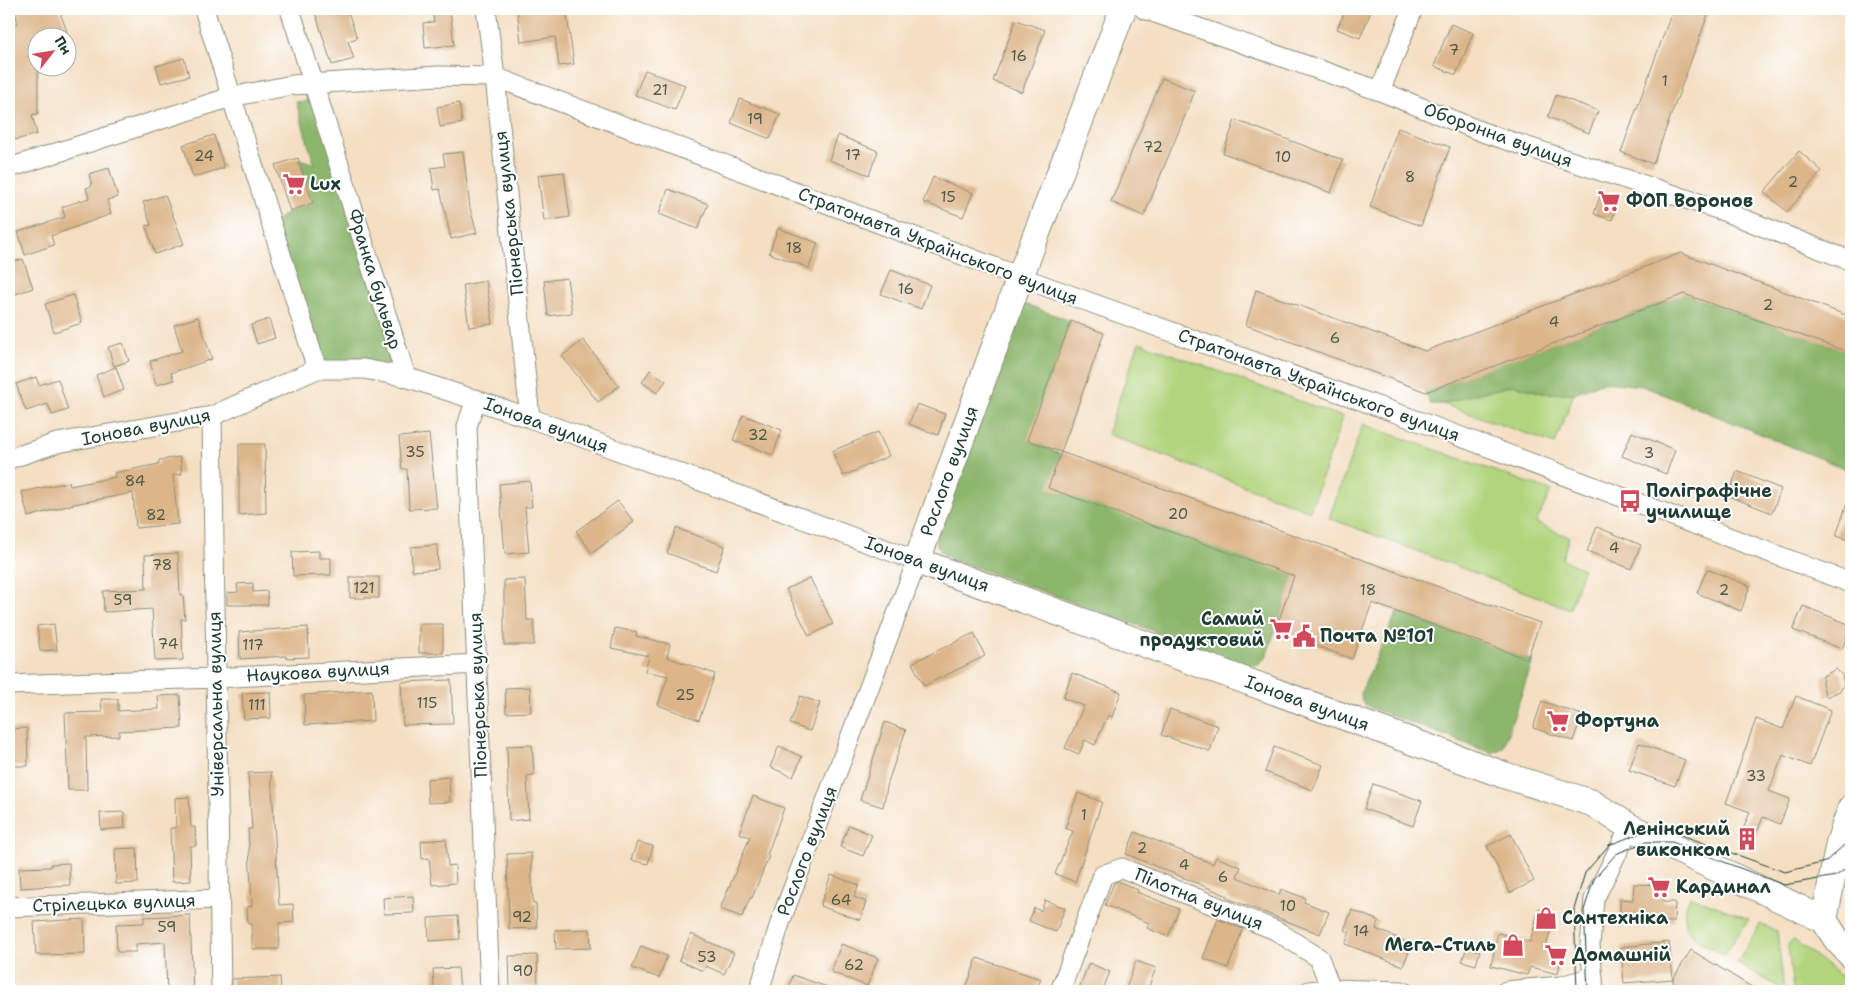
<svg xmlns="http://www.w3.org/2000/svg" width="1860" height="1000" viewBox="0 0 1860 1000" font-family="'Shantell Sans',sans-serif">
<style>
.green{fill:#b1d47d;stroke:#688858}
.forest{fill:#8cb66c;stroke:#567a50}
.building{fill:#dcb589}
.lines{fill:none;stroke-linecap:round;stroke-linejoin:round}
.street-casing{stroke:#8a8e7c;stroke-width:21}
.secondary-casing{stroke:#8a8e7c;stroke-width:28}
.street{stroke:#fff;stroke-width:19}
.secondary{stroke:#fff;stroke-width:26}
.tram{stroke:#1f3d34;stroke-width:1}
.labels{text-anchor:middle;stroke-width:4;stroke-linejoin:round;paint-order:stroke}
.number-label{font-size:15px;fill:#4e5b49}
.street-label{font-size:18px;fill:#1f3d34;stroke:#fff}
.poi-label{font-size:18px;font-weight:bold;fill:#1f3d34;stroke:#fff;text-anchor:start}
</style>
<rect width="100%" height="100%" fill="#fff"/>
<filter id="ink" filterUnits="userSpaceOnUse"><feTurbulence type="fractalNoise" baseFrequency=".02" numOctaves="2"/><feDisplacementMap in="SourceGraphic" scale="10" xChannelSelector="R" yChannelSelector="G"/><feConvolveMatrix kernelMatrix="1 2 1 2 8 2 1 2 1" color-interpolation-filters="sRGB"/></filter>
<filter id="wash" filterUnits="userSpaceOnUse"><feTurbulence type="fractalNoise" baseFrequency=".0096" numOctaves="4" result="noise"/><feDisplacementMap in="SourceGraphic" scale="20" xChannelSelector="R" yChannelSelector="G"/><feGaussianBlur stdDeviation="1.12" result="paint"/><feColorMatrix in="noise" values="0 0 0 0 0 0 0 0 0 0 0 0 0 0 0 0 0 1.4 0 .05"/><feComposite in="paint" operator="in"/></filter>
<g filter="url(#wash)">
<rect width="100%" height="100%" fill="#f4dfc3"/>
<path class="green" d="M1139 342 1343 417 1310 511 1107 434Z
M1514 385 1543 393H1574L1555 444 1443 404 1471 395Z
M1363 424 1551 491 1536 523 1569 537 1562 559 1583 569 1570 609 1329 518Z
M1690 896 1749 919 1724 955C1695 939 1674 933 1690 896Z
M1760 924 1777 931 1784 990 1737 963Z
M1793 939 1851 984V991H1793L1788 945Z"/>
<path class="forest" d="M319 100 406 377 317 369 271 224 290 211 312 203 298 158 314 164 296 102Z
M1684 294 1851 353V364L1842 389 1851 393V471L1643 386 1603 382 1574 393H1543L1514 385 1471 395 1443 404H1430L1425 392Z
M1022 303 1071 321 1028 440 1060 454 1294 576 1266 657 1258 665 1246 664 949 558 942 553 935 541Z
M1397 612 1533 661 1503 748 1492 753 1371 708 1362 702 1361 692Z"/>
<g id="blocks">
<path class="building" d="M14 9H59L69 38H38V114L32 115 37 134 15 140 9 118V27L18 23Z
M314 9H347L357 38 348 41 354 59 332 65Z
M432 9H450L454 45 425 48 423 23 434 22Z
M517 9H566L574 64 559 66 555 37 521 42Z
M1346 9H1372L1360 38 1337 29Z
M1673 9H1710L1653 164 1621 152Z
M1016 20 1045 30 1022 92 993 81Z
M1451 24 1473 33 1456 75 1434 66Z
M184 58 189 76 161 83 156 66Z
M645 70 685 85 675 110 635 95Z
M1162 78 1195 91 1144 216 1111 202Z
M1556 95 1598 111 1589 133 1548 117Z
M740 99 780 114 770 139 731 123Z
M459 103 462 123 440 127 437 107Z
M1235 120 1343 160 1331 193 1223 153Z
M1398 128 1450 147 1421 226 1370 207Z
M214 135 224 168 193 177 183 145Z
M838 135 878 151 869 175 829 160Z
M1799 151 1822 171 1787 212 1764 192Z
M463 152 470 208 477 233 451 239 440 189 434 190 431 168 445 166 443 154Z
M298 158 313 203 290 211 275 165Z
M109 168 118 197 107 200 111 214 51 236 54 245 25 255 18 232 65 217 62 207 89 198 86 188 92 186 89 174Z
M564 172 570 217 544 221 538 175Z
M933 177 973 193 963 217 923 202Z
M668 189 708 204 698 229 659 214Z
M165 195 184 244 155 254 146 226 151 225 143 202Z
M1600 196 1618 201 1612 220 1594 214Z
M778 228 818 243 809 268 769 253Z
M1681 253 1851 317V353L1684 294 1426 392 1246 325 1256 290 1425 351Z
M23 259 33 288 9 296V263Z
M891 270 930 285 921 309 881 294Z
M567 278 572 313 548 316 544 281Z
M486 281 493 324 469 327 463 285Z
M73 295 82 323 54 332 45 304Z
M198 317 212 359 171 373 174 380 156 385 150 361 182 351 174 325Z
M269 319 275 338 257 344 251 325Z
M1071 321 1104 333 1061 452 1540 623 1527 659 1372 603 1352 659 1275 631 1294 576 1048 488 1061 452 1027 440Z
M583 340 619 386 598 402 562 356Z
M123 343 129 361 114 366 108 347Z
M116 367 124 390 104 397 96 375Z
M650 370 666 381 657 393 642 382Z
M36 377 39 385 58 379 68 410 52 415 48 404 26 411 16 384Z
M917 404 945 414 938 435 909 424Z
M743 415 782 430 773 455 733 440Z
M878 432 889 456 843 476 832 451Z
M1632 432 1675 450 1666 474 1622 456Z
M429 434 437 508 409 509 407 469H402L399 437Z
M239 444H265L266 513 239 515Z
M180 457 182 474 173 475 178 524 136 528 133 493 74 504 28 517 22 492 69 482 70 486 115 477 114 473 159 464V460Z
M1737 471 1781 489 1772 513 1728 496Z
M530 481 532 507H525L529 552 505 554 499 484Z
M1849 497H1851V541L1836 536Z
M618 501 634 522 592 553 576 531Z
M1597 527 1641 545 1631 569 1587 551Z
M676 528 725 546 716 571 667 553Z
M437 545 438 569 412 571 411 547Z
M319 551V558H331V575L293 576 292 552Z
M178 553 180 595H183L185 619H181L183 660 155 661 152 609 104 612 103 591 146 589 145 555Z
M1707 569 1750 586 1741 611 1697 593Z
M350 577H379V598H350Z
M810 578 833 624 809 636 786 589Z
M525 579 527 620H534V645H504V580Z
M253 583V592L267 591 268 605H227V593L238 592 237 584Z
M1803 606 1851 625 1842 649 1793 630Z
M54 624 57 650 40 651 37 626Z
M419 624H443V653H419Z
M308 627 309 657 286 658V656L240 659 239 632Z
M615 628 637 632 636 636 670 644 667 657 715 674 699 720 658 705 668 676 645 671 649 656 611 648Z
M974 633 985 656 924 686 912 663Z
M1836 669 1842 675 1844 685 1840 691 1826 697 1822 683 1823 676Z
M1072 673 1121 692 1112 717 1108 715 1095 745 1085 740 1079 754 1065 748 1084 706 1063 698Z
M451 680 453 724 403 725 401 682Z
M530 687 531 712 506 713 505 688Z
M372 690 373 721 305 725 304 695Z
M270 692 271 718 244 719 242 693Z
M180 695 182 728 119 731V736L86 737 87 790H68L65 713 102 712 101 699H118V711L159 709 158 696Z
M800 696 820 703 810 731 790 724Z
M1796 696 1831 710 1810 766 1783 755 1769 791 1790 799 1780 824 1763 817 1752 845 1739 840 1750 812 1726 803 1756 719 1783 729Z
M1542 701 1582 715 1573 741 1533 728Z
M1170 709 1218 726 1210 751 1161 735Z
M885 722 906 730 888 782 883 807 860 800Z
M27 728 28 766H9V729Z
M1639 743 1685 760 1675 786 1629 770Z
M532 745 534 775 527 776 529 819 509 821 507 746Z
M779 746 802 757 793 777 770 767Z
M1274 747 1323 765 1313 790 1265 772Z
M271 772 279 905 293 904 294 922 279 923V949H252V924H248L247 907 252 906 248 829H252L248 773Z
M449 777 450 802 428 803 427 779Z
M1373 784 1422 801 1413 826 1364 809Z
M1078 793 1102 802 1075 882 1055 874 1073 831 1065 828Z
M753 796 784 808 767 855 769 856 752 898H750L742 917 720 909 750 837 739 833Z
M189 797 191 827H195L196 846H190L191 881 172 882 170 828H176L175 798Z
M124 812 125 828 101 830 100 813Z
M849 825 872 835 863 856 840 847Z
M1135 832 1213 864 1216 857 1241 867 1237 877 1279 895 1281 889 1305 898 1304 902 1329 912 1320 934 1227 898 1228 896 1126 854Z
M1511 834 1534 881 1510 893 1487 846Z
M446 839 448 866 455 865 456 883 432 885 429 858 422 859 421 841Z
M637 842 653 846 648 864 631 860Z
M137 848 138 883 116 884 115 849Z
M531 853 533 904H536L537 928 509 929 507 854Z
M69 863 70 885 20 888 19 868 51 867V864Z
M831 875 859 885 854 897 866 902 860 920 820 906Z
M1118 881 1138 890 1137 892 1179 909 1168 937 1147 928 1149 923 1105 905 1114 883Z
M1634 884 1663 885V902H1675L1674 922 1620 921V899L1633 900Z
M413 896 414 913 384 914 383 898Z
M1045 900 1065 908 1056 932 1029 921 1034 908 1041 911Z
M1539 909 1556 914 1546 946 1562 951 1558 974 1530 967 1527 975 1491 966 1498 933 1530 942Z
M1352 910 1379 921 1376 929 1412 944 1403 966 1345 944 1350 932 1344 930Z
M190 915 193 991H167L165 942 136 944V952H117L116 924 144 923V917Z
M458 916 460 939 429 941 428 918Z
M84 919 85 954 36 955 34 922Z
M1218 919 1243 929 1228 968 1203 958Z
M590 929 591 948 556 949 555 930Z
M691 934 734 953 724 974 706 966 703 971 679 960Z
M1669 942 1673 979 1624 983 1621 947Z
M841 944 878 958 867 986 831 972Z
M641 946 667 956 659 978 632 968Z
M1467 947 1480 951 1476 965 1462 961Z
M1691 950 1714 964 1758 991H1674L1673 979Z
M537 955 538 986 510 987 509 956Z
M977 958 1041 979 1036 991H965Z
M1136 961 1156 968 1147 991H1134L1126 988Z
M1089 963 1110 972 1102 991H1078Z
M458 968 460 991H434L433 969Z
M793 975 833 989V991H788Z
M280 977 281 991H232V979Z"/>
</g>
</g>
<g filter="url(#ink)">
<use href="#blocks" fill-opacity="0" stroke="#8a8e7c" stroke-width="1"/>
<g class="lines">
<defs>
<path id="street" d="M204 9 317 369
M290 9 406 377
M486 9 495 77 530 418
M1144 9 1380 91 1485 133 1723 211 1851 261
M1380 91 1413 9
M9 168 231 97 292 85 438 76 495 77 1020 277 1432 426 1851 583
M476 399 467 426 490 991
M212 416 221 991
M9 459 57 443 212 416 317 369H364L406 377 530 418 917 561 781 920 759 991
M9 685 215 678 477 664
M9 907 220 899
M1060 991 1103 875 1122 868 1275 930 1319 958 1331 989
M1309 991 1331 989 1403 991
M1506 991 1561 986 1593 977
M1594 991 1590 945 1594 899 1630 827"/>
<path id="secondary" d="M1123 9 1020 277 917 561 1504 775 1592 803 1630 827 1824 920
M1851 808 1839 843 1824 920 1837 940 1851 955"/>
</defs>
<use href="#street" class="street-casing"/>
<use href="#secondary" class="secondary-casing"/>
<use href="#street" class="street"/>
<use href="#secondary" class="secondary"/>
<path class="tram" d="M1577 991 1574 909 1585 873 1609 845 1643 832H1673L1785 872 1825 862 1851 839
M1588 991 1584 910 1594 879 1616 854 1645 842H1672L1784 885 1836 876 1851 865"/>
</g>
</g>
<defs>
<symbol id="supermarket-bare" viewBox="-9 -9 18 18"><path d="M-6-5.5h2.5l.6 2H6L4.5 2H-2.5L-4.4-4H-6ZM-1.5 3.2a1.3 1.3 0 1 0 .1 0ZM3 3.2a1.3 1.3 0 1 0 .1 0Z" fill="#d1495b" stroke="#fff" stroke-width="2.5" paint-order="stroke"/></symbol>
<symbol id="bus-bare" viewBox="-9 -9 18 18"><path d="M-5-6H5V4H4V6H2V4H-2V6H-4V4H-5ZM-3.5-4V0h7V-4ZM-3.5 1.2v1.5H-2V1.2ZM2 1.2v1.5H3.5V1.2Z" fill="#d1495b" stroke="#fff" stroke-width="2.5" paint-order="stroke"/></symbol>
<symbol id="civic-bare" viewBox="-9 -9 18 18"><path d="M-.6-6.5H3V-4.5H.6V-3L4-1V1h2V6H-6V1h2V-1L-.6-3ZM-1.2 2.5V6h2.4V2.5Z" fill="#d1495b" stroke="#fff" stroke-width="2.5" paint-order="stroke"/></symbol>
<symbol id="building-bare" viewBox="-9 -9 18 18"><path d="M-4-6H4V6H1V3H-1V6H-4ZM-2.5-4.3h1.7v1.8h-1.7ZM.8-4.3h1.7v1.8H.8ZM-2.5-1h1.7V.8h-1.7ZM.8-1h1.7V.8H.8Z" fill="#d1495b" stroke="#fff" stroke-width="2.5" paint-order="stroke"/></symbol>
<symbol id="shop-bare" viewBox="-9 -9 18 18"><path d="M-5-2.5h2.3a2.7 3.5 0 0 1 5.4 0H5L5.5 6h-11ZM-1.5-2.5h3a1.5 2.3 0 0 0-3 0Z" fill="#d1495b" stroke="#fff" stroke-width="2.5" paint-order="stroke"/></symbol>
</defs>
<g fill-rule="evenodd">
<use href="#supermarket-bare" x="278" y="168" width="32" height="32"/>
<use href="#supermarket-bare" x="1593" y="185" width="32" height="32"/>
<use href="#bus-bare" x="1614" y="485" width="32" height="32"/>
<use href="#supermarket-bare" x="1265" y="613" width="32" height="32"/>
<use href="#civic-bare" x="1288" y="620" width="32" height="32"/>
<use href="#supermarket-bare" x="1542" y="705" width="32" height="32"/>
<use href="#building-bare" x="1731" y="823" width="32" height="32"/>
<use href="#supermarket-bare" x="1643" y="871" width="32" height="32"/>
<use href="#shop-bare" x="1530" y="902" width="32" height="32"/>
<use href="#shop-bare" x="1497" y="929" width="32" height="32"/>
<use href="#supermarket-bare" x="1540" y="939" width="32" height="32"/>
</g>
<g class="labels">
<g class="number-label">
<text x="1454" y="55">7</text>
<text x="1019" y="61">16</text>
<text x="1665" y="86">1</text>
<text x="660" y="95">21</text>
<text x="755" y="124">19</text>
<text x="1153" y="152">72</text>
<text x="853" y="160">17</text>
<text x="204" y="161">24</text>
<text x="1283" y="162">10</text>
<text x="1410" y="182">8</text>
<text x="1793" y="187">2</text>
<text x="948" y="202">15</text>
<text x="794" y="253">18</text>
<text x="906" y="294">16</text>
<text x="1768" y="310">2</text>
<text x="1554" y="327">4</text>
<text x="1335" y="343">6</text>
<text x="758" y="440">32</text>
<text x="415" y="457">35</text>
<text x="1649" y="458">3</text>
<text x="135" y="486">84</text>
<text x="1178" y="519">20</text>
<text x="156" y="520">82</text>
<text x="1614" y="553">4</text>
<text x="162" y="570">78</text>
<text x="364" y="593">121</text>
<text x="1368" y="595">18</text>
<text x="1724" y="595">2</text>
<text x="123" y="605">59</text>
<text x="168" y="649">74</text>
<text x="253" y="650">117</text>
<text x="685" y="700">25</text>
<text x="427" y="708">115</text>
<text x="257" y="710">111</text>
<text x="1756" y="781">33</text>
<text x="1084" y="820">1</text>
<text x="1142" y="853">2</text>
<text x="1184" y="870">4</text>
<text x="1223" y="882">6</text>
<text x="841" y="905">64</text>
<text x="1288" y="911">10</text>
<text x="522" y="922">92</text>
<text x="167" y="932">59</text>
<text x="1361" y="936">14</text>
<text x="707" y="962">53</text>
<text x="854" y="970">62</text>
<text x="523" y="976">90</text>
</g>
<g class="street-label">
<text transform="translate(1498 135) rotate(20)" y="6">Оборонна вулиця</text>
<text transform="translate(509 213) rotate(-96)" y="6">Піонерська вулиця</text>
<text transform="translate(938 246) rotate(21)" y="6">Стратонавта Українського вулиця</text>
<text transform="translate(375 279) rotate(73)" y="6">Франка бульвар</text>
<text transform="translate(1319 385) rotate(20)" y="6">Стратонавта Українського вулиця</text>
<text transform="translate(546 425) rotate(20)" y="6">Іонова вулиця</text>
<text transform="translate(146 427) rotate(-11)" y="6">Іонова вулиця</text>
<text transform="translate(949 471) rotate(-70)" y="6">Рослого вулиця</text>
<text transform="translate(927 564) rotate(20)" y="6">Іонова вулиця</text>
<text transform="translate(318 672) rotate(-3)" y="6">Наукова вулиця</text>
<text transform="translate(478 695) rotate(-92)" y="6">Піонерська вулиця</text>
<text transform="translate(1307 703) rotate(20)" y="6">Іонова вулиця</text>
<text transform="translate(216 704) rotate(-91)" y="6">Універсальна вулиця</text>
<text transform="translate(807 851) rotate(-69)" y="6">Рослого вулиця</text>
<text transform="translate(1199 899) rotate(22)" y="6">Пілотна вулиця</text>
<text transform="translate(114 903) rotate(-2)" y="6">Стрілецька вулиця</text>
</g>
<g class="poi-label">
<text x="310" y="190">Lux</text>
<text x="1626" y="207">ФОП Воронов</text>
<text x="1646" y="497">Поліграфічне<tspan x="1646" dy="21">училище</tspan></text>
<text x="1264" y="625" text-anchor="end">Самий<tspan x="1264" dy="21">продуктовий</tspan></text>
<text x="1320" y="642">Почта №101</text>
<text x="1575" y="727">Фортуна</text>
<text x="1730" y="835" text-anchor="end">Ленінський<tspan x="1730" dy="21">виконком</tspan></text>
<text x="1676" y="893">Кардинал</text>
<text x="1562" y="924">Сантехніка</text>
<text x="1496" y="951" text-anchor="end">Мега-Стиль</text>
<text x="1572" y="961">Домашній</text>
</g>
</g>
<rect width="1860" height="1000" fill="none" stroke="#fff" stroke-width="30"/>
<g transform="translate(52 52) rotate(59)"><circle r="24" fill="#ffffff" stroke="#a5b1ae"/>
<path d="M0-4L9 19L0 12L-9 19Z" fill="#d1495b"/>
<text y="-8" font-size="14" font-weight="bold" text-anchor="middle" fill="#1f3d34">Пн</text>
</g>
</svg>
